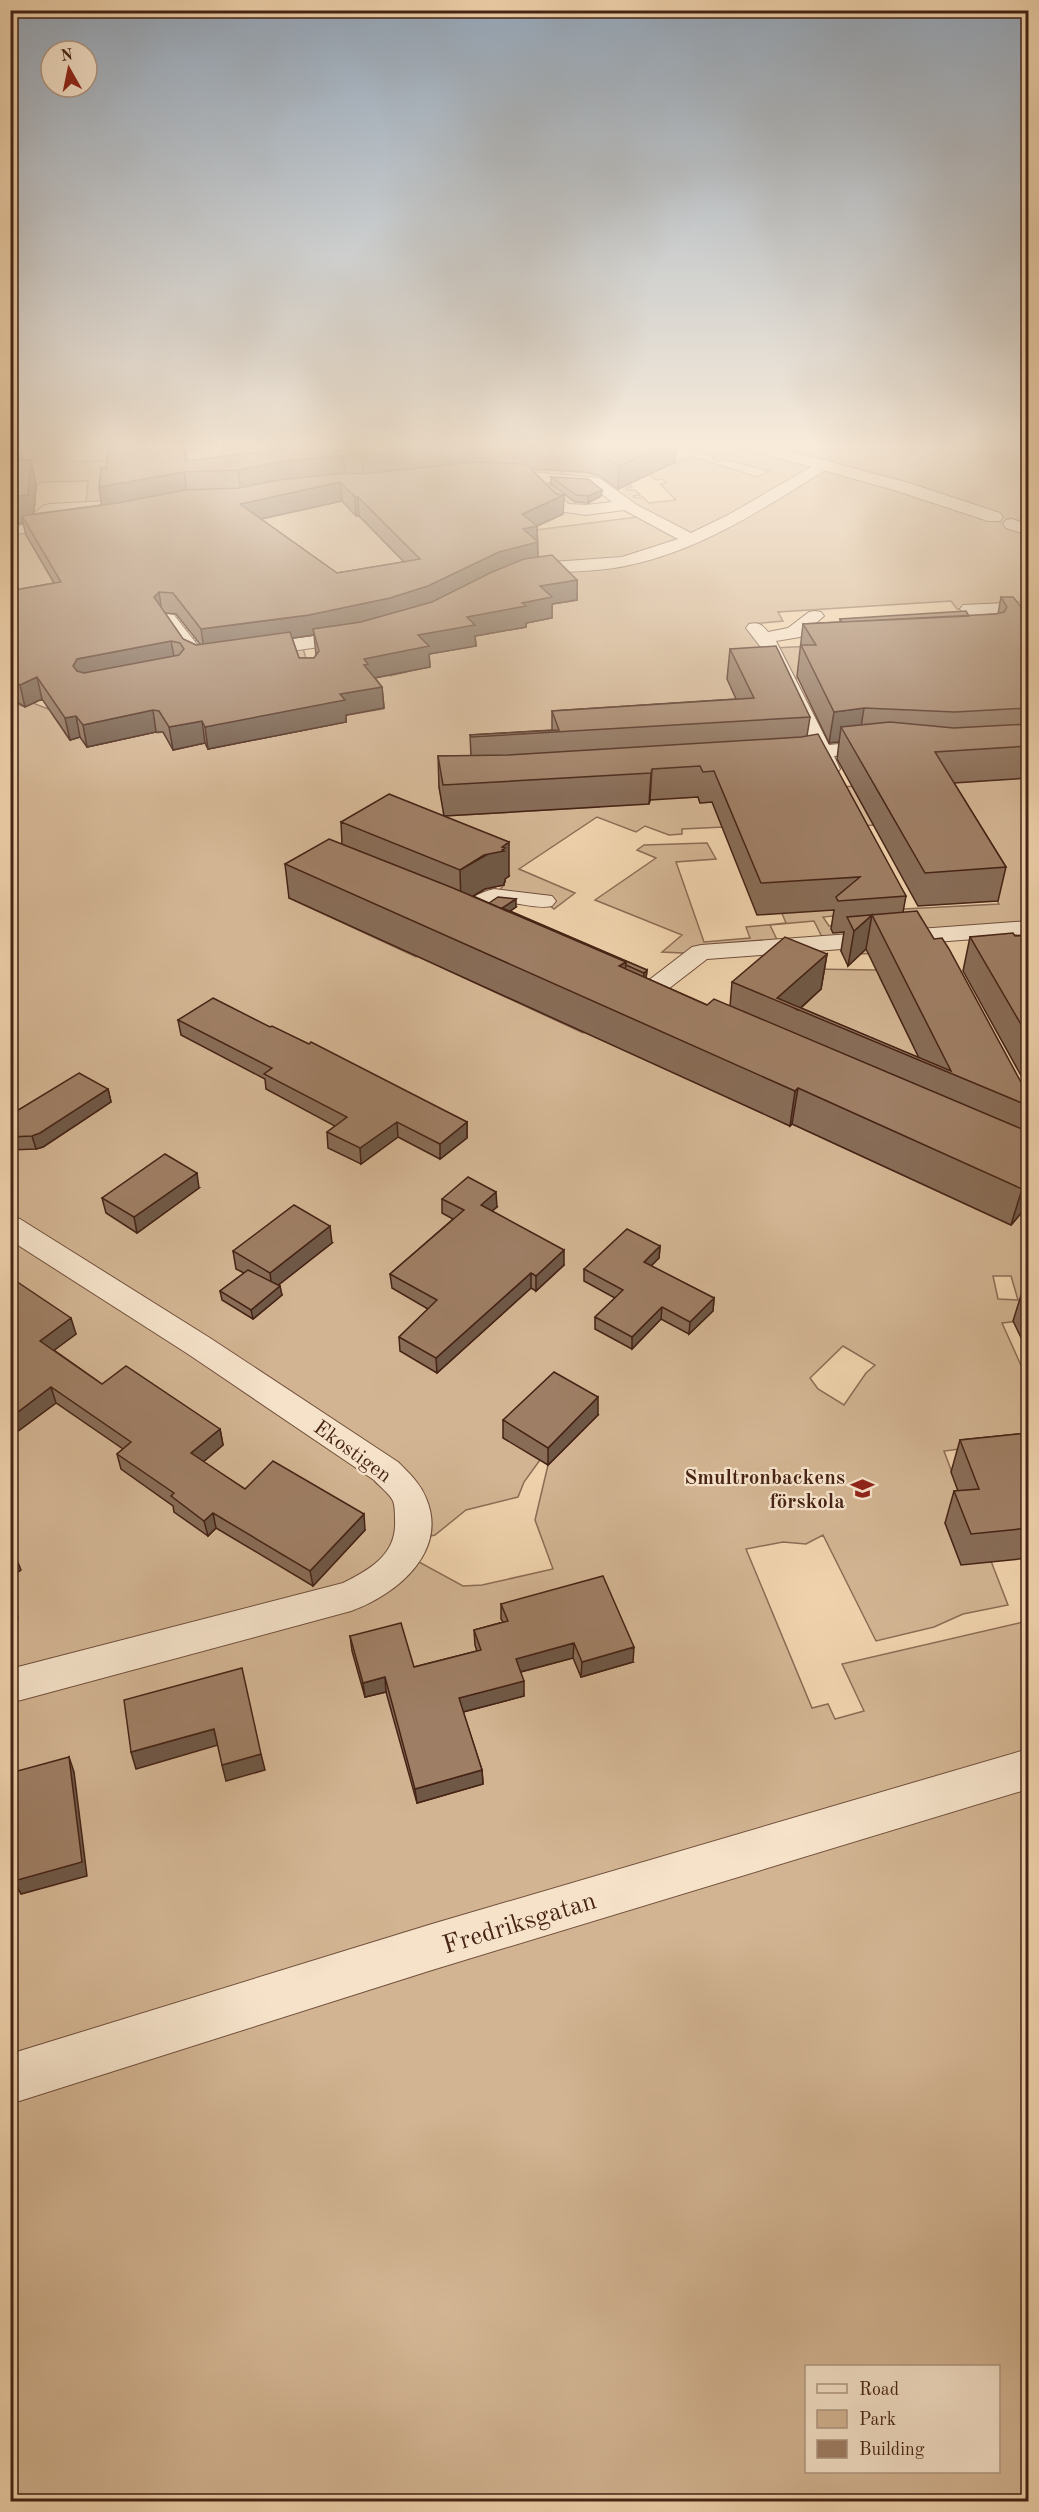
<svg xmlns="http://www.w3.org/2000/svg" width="1039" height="2512" viewBox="0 0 1039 2512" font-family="'Old Standard TT',serif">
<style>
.green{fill:#d2b492;stroke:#8c6c54;stroke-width:1.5;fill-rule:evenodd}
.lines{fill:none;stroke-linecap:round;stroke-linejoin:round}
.minor-casing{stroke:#704f3b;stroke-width:2}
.tertiary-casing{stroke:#704f3b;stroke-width:2}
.minor{fill:#f5e2c9;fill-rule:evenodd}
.tertiary{fill:#f5e2c9;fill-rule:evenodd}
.wall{fill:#886c56;stroke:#462315;stroke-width:1.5;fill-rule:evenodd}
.shaded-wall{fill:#6f5846;stroke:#462315;stroke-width:1.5}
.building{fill:#9e7e64;stroke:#462315;stroke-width:1.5;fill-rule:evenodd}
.labels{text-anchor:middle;stroke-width:4.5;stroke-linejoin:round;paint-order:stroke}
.street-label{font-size:21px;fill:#462315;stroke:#f5e2c9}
.poi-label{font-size:21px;font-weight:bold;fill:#462315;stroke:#f5e2c9;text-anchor:end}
.near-street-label{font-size:26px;fill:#462315;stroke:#f5e2c9}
</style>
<rect width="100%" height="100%" fill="#efd2ac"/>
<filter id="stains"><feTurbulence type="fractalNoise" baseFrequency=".00333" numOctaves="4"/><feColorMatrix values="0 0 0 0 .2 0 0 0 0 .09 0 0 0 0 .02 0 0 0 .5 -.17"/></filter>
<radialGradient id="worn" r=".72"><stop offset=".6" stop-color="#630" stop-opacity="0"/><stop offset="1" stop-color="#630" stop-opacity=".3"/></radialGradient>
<path class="green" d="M42 445H84L76 449 73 462 114 460 105 501 86 502 88 481 40 482 36 486 22 487 36 447H42Z
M223 445H276L279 448 299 445 309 458 326 457 315 459 323 467 240 477 247 487 331 477 338 486C346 485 350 479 357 478 365 476 373 478 382 477L385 481 388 479 386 477 417 470H436L439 474 443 472 441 469 463 463 455 455 347 469 345 467 334 468 335 462 347 459 343 454 363 450 359 445H450L451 448H465L467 454H477V449L470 447H479V445H557L572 450C596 440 641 442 667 449L654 454 660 457 654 460 670 465 691 456 757 477 769 471 724 459 719 461 712 459 716 456 674 445H1028V654L1007 626 1014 624 989 608 957 609 951 601 778 612 783 621 751 624 772 648 834 645 841 655H863L875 672 1006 663 1010 660 1020 664H1028V715L934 721 947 741H903L862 679 822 682 805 678 786 679 785 676 728 679 757 744 805 742 809 749 713 754 717 764 704 765 689 733 553 743 559 764 471 767 472 772 439 787 445 816 599 807 591 778H585L584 773 670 767 672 773 669 774 678 798 698 797 700 803 727 801 726 795 781 792 783 797 800 796 798 791H810L813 795 842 794 839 787 899 784 882 754 863 753 884 752 889 759 939 756 940 758 926 759 941 783 1028 778V928L924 936 956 983 942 984 936 973 880 978 936 1092 996 1087 990 1074 1004 1073 1028 1118V1135L1018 1137 911 1090 897 1103 867 1090 877 1077 790 1040 784 1022 821 989 800 980 811 969 875 970 920 966 912 951 843 955 837 943H825L814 921 770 925 780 946 683 953 662 952 682 935 595 900 656 858 637 850 644 845 707 843 716 859 676 862 704 942 750 938 746 927 786 923 745 826 682 829V834L669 835 645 826 636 832 597 817 519 869 575 893 554 909 544 901 494 896 504 885 499 883 509 876 391 827 333 861 343 866 289 898 416 957 454 931 478 941 441 967 583 1033 619 1005 663 1022 628 1051 790 1126 824 1094 860 1107 827 1140 1011 1225 1028 1204V1320L1002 1323 1028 1381V1440L944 1451 970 1520 945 1523 961 1564 991 1561 1008 1605 963 1614 934 1627 876 1641 823 1535 806 1544 783 1542 746 1549 812 1708 828 1704 835 1719 864 1711 842 1664 1028 1621V2501H11V694L22 699 14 703 25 707 33 703 48 709 66 700 50 694 58 690 53 688 57 685 52 684 39 689 25 684 32 680 28 678 32 675 27 673 11 682 10 672 33 665 28 662 20 665 11 659 18 657 14 654 11 656V533L153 509 164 519 190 515 187 510 194 508 201 513 208 509 214 510 222 505 213 501H216L220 493H232L236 487 197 485 187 502 170 503 171 498 180 497V485L198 484 201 474 222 473ZM480 452 536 454V455L532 466 505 467 504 470H499L501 467 475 463ZM546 458 550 461 611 458 617 467 602 469 603 471H597L595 469 581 470 582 472 576 473 574 470 561 471 562 474H554L555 477H544ZM651 470 654 473 649 474 655 480 662 479 667 483 660 484 676 500 649 503 643 497 635 498 633 496 640 495 635 490H627L626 488 632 487 627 482 620 483 619 481 625 480 620 476H613L610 472ZM476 473 531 476 534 478 547 479 551 484 540 485 563 508 595 509 587 500 595 499 592 496 611 493 645 516 536 530 501 490 520 487 518 485 385 507 395 516 399 515 396 517 403 519 400 520 408 528 383 533 350 503 376 498 363 486H367L382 497 482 481ZM311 497 323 505 224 527 238 531 258 546 224 555 185 525ZM151 523 157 527 170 525 175 530 75 546 79 549 73 551 87 572 80 574 89 589 94 588 96 592 92 593 94 597 73 600 91 599 98 606 96 607 109 628 114 627 119 635 173 626 175 628 122 640 125 645 180 635 182 638 128 650 132 655 188 645 190 648 135 660 138 665 195 655 198 657 167 664 168 666 106 676 80 633H76L72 626 77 625 71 614 44 619 46 625 28 628 18 610 66 602 51 578 57 577 36 541ZM525 535 536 546 522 548 544 568 541 569 548 576H552L576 600 551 601 553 604 532 609 516 594 529 591 512 575 517 573 525 580 530 579 540 589 552 587 534 570 538 569 527 558 523 559 513 550 501 552 522 571 517 573 492 554 479 556 503 577 495 581 453 548ZM429 557 432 560 454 557 465 568 451 571 472 592 468 594 441 572 428 575 455 601 451 603 431 585H427L409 565 415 563 412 560ZM267 567 285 592 215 605 205 593 199 594 208 606 186 610 177 598 154 602 136 588 167 579 222 569 224 572ZM405 582 416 594 401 597 421 617 417 619 405 607 400 608 391 599 378 601 399 624 394 626 383 613 378 614 371 606 358 609 377 630 373 632 361 620H356L348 610 334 613 354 636 350 637 338 624 333 625 324 615 311 617 329 640 323 641 314 628 308 629 293 606 350 596 348 593ZM482 588 497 602 502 601 525 627 499 628 501 631 479 635 463 620 479 616 461 598 464 596 474 606 479 605 489 615 502 612 478 590ZM138 594 154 614 116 621 102 600ZM252 605 274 634 242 640 237 633 186 642 184 640 234 629 230 623 179 632 177 630 227 619 223 614 172 623 169 620 195 614ZM391 627 400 636 404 635 429 667 417 669 411 662 399 664 406 672 390 676 386 671 389 670 386 667 374 669 364 657 357 659 351 651 360 649 365 655 381 652 378 648 385 647 388 650 402 648 385 629ZM313 642 317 649 337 645 360 673 361 680 383 709 342 716 346 722 208 749 205 743 173 749 163 732 157 733 154 729 160 727 136 686 170 680 166 672 175 670 179 677 203 672 196 660 216 657 222 666 288 654 302 674 299 676 307 685 244 695 256 711 297 701 340 705 325 686 306 689 312 681 302 644ZM104 705 106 708 101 710 103 713 93 715 99 724 116 721 118 724 112 726 114 729 104 731 111 742 87 747 80 737 70 740 65 733 75 730 69 721 59 723 54 717ZM856 819 860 826 950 820 999 904 904 909 899 900 887 901 889 906 835 909 795 824ZM890 910 894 919 829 926 823 917ZM993 1276H1011L1018 1300 998 1299ZM843 1346 875 1365 866 1373 844 1405 818 1389 810 1378ZM553 1389 597 1415 548 1465 535 1520 553 1569 482 1585 463 1586 406 1555 412 1540 435 1535 466 1510 518 1497 524 1482 540 1460 503 1437ZM806 2366H998V2472H806Z"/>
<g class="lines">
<defs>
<path id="minor" d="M825 459 830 461 833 464 830 467C766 507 701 551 625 566 592 573 558 570 525 576L519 575 516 571 519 567 552 562 622 557 678 539 624 510 586 515 557 511 528 481 498 479 490 474 498 469 599 478 637 505 691 533 728 515ZM546 482 590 485 612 502 586 505 568 504Z
M128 500 136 505 134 508 53 514 40 520 32 515 43 506 49 504Z
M64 518 72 523 70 526 10 535V527Z
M1028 602V612L982 614 999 636 997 640 976 643 969 641 967 637 969 633 977 631 960 609 963 605Z
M815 611 821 612 824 616 800 637 776 641 829 745 879 740 886 742 889 746 886 750 879 752 834 756 840 769 837 773 830 775 823 773 815 760 787 765 780 763 777 759 780 755 810 748 763 650 746 628 749 624C758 622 762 624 768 632L788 628 809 612Z
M168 614 174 615 203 652 355 630 362 632 364 636 362 640 355 642 200 664 188 659 159 619 162 615Z
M494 889 552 896 556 901 552 906C534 910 515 900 499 903 481 907 475 925 455 920L451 915C459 903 480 892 494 889Z
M1028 921V935L707 959 654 1000 645 1003 636 1000 632 995 636 990 692 947 701 945Z
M10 1216 20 1219 210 1338 398 1462C409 1473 420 1483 426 1498 449 1552 396 1595 351 1611L10 1703V1669L343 1583C371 1569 397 1554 395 1520 395 1514 395 1506 393 1501 389 1493 380 1487 374 1480L188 1354 10 1240Z"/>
<path id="tertiary" d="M742 445H767L909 483 1000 513 1003 517 1000 521H988L897 491 744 448Z
M1012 519 1028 524V535L1006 528 1003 524 1006 520Z
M1028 1749V1789L432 1970 10 2104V2054L432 1924Z"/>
</defs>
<use href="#minor" class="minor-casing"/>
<use href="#tertiary" class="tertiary-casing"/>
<use href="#minor" class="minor"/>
<use href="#tertiary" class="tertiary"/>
</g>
<path class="wall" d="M185 445 187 461 279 450 276 445H676L675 462 618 489 600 476 586 472 531 469 556 494 564 495 563 514 537 526 538 557 577 580V600L552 604V618L526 623V627L475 636 476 646 429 654 430 667 375 678 382 687 384 708 346 715V722L208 749 205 743 173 750 163 732H156L87 747 80 737 70 740 42 699 25 707 10 698V591L54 583 26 535 23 523 10 525 20 446 23 461 31 460 36 486 34 514 102 505 99 487 106 468ZM342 501 356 516H359L404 562 337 573 261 519ZM165 613 176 614 200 644 196 645 183 639ZM314 635 316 655 314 658H299L292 638Z
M551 477 602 490 601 496 588 503 575 502 551 484Z
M1001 597 1029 616V778L954 783 1006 867 998 901 918 906 837 759 839 742 829 743 797 676 803 624 840 622V619L969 616 998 614Z
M730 649 810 717 807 736 906 896 903 912 1029 1106V1204L1011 1225 792 1124 790 1126 289 898 285 864 342 844 341 822 509 876 505 879V882L504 883V885L485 889 473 896 489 903 516 907 510 911 647 970 646 978 707 1005 730 1006 732 982 827 954 821 989 801 1008 919 1058 866 949 848 966 841 951 844 932 833 933 831 929 834 910 757 915 712 802 700 803 698 797 650 800 649 804 444 816 439 787 438 756H471L470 735 552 730V711L736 699 727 679Z
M1029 935V1090L963 971 970 937Z
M178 1020 270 1027 467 1122V1138L440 1159 398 1137 361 1164 328 1148 327 1132 335 1126 266 1089 265 1079 181 1035Z
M108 1089 111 1102 43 1147 36 1149 10 1150V1115Z
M199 1188 137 1233 106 1213 102 1198Z
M442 1199 497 1207 492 1211 564 1265 536 1291 531 1288 437 1373 400 1351 399 1337 428 1309 392 1288 390 1274 453 1219 442 1213Z
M332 1243 278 1285 282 1295 253 1319 222 1300 220 1291 244 1273 236 1269 233 1251Z
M660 1246 659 1258 651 1266 714 1298 713 1311 689 1334 661 1319 632 1349 595 1329V1317L615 1298 584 1281V1269Z
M10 1277 76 1334 54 1350 102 1384 220 1429 223 1445 203 1462 245 1489 365 1530 313 1586 216 1528 208 1536 174 1512 173 1506 121 1469 117 1454 123 1449 56 1403 10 1437Z
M1023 1289H1029V1354L1013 1321Z
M598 1415 548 1465 503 1438V1420Z
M1029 1433V1558L961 1565 945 1523 954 1491H958L951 1472 960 1440Z
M501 1604 633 1662 581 1677 573 1658 521 1672 524 1696 463 1712 482 1770 483 1784 417 1803 386 1692 365 1697 352 1651 350 1636 414 1667 477 1651 475 1645 474 1630 503 1622 501 1619Z"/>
<path class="shaded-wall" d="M185 445 187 464 185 461Z
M463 445H474L475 466 363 479 362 456Z
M666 445H676L675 462 618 489 619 466Z
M20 446 25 472 14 461Z
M343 455 345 478 241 493 238 470 278 462Z
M31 460 36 486 33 521 22 516 23 523 10 525V497Z
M184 472 187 495 102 510 99 487Z
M340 482 342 501 242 523 240 504Z
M602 490 601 496 588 503V496Z
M564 495 563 514 537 526 538 562 391 619 313 629 314 635 204 650 201 629 309 615Z
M355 497H358L359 516H356Z
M577 580V600L552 604V618L526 623V627L475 636 476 646 429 654 430 667 369 679 366 686 364 659 418 635 467 617 522 603 540 586Z
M159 592 162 613 154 597Z
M171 641 175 662 81 680 73 666 77 659Z
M37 677 42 699 25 707 20 685Z
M382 687 384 708 346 715V722L208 749 205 727 340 694Z
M864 708 859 740 841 727 839 742 829 743 834 712Z
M153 710 156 732 87 747 83 725Z
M76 716 80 737 70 740 65 718Z
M202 721 205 743 173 750 169 727Z
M652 769 650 800 649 804 651 773Z
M509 842V876L505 879V882L504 883V885L485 889 461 903 460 870Z
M516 899V907L506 914 502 908Z
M872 915 866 949 848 966 854 931Z
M827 954 821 989 798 1010 777 998Z
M626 962 624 996 619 966Z
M647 970 646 979 643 981 644 973Z
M798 1088 792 1124 790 1126 795 1091Z
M108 1089 111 1102 43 1147 36 1149 32 1136Z
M397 1122 398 1137 361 1164 360 1148Z
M467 1122V1138L440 1159V1144Z
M197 1173 199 1188 137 1233 134 1217Z
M1029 1180V1204L1011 1225 1022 1189Z
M496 1192 497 1207 481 1220V1205Z
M330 1226 332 1243 272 1290 270 1273Z
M660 1246 659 1258 643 1274 644 1262Z
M564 1250V1265L536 1291V1276Z
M531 1273V1288L437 1373 436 1358Z
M280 1286 282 1295 253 1319 251 1310Z
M714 1298 713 1311 689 1334 690 1322Z
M662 1307 661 1319 632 1349V1337Z
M71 1318 76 1334 45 1357 40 1341Z
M51 1387 56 1403 10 1437V1418Z
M598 1397V1415L548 1465V1448Z
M220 1429 223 1445 195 1469 191 1453Z
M213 1513 216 1528 208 1536 204 1521Z
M364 1514 365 1530 313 1586 310 1571Z
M15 1555 21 1570 10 1578V1559Z
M13 1603 18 1618 10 1624V1605Z
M574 1643 573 1658 516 1673V1659Z
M634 1647 633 1662 581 1677 582 1662Z
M385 1677 386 1692 365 1697 363 1683Z
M524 1681V1696L459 1713V1698Z
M214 1729 218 1745 136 1769 131 1752Z
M261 1754 265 1770 226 1781 222 1765Z
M69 1757 74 1772 87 1876 21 1894 14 1881Z
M482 1770 483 1784 417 1803 415 1789Z"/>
<path class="building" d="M109 445H184L185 461 293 448 290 445H463L362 456 343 455 278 462 238 470 184 472 99 487 101 468H106Z
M498 445H666L619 466 601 454 587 449Z
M20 446 14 461 31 460 28 495 10 497V447Z
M475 462 526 464 556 494 564 495 522 514 537 526 523 529 538 542 499 552 428 586 390 598 309 615 201 629 173 593 159 592 154 597 183 639 196 645 290 632 299 658H314L319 651 313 629 361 622 432 602 492 572 524 559 552 555 577 580 540 586 552 597 522 603 526 606 467 617 475 625 418 635 429 646 364 659 368 664 364 665 382 687 340 694 345 700 205 727 202 721 169 727 159 711 153 710 83 725 76 716 65 718 37 677 20 685 10 680V591L61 582 22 516 118 503 185 490 239 488 279 480 344 473 362 474ZM340 482 355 497H358L420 559 337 573 240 504ZM171 641 180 643 184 649 179 655 84 673 77 671 73 666 77 659Z
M551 477 588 479 602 490 588 496 576 495Z
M1001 597H1013L1029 616V708L955 712 864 708 834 712 801 645H816L803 624 996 614 1004 612 1007 607Z
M966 611 969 616 842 622 840 619Z
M776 646 810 717 471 737 470 735 559 730 552 711 754 698 730 649Z
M890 722 954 728 1029 724V746L935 752 1006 867 925 873 841 727Z
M818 734 906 896 838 901 836 897 860 877 761 883 714 771 703 772 700 766 652 769 651 773 443 785 438 756 508 755 801 737Z
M389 794 509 842 502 847 505 848 502 850 504 851 484 855 460 870 341 822Z
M329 839 453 888 626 962 619 966 707 1005 714 999 1029 1132V1180L1022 1189 798 1088 795 1091 285 864Z
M498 897 516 899 502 908 647 970 644 973 626 965V962L489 903Z
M917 911 934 939 942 938 949 949 1022 1084 1027 1090 1029 1091V1106L732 982 785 937 827 954 777 998 951 1071 872 915 854 931 847 917Z
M1013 933 1015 936 1029 935V1038L970 937Z
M213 998 270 1027 272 1026 309 1044 311 1042 467 1122 440 1144 397 1122 360 1148 327 1132 347 1117 264 1074 272 1068 178 1020Z
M79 1073 108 1089 40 1133 32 1136 10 1137V1115Z
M165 1154 197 1173 134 1217 102 1198Z
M468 1177 496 1192 481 1205 564 1250 536 1276 531 1273 436 1358 399 1337 437 1300 390 1274 464 1210 442 1199Z
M294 1205 330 1226 270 1273 233 1251Z
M627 1229 660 1246 644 1262 714 1298 690 1322 662 1307 632 1337 595 1317 623 1290 584 1269Z
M248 1270 280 1286 251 1310 220 1291Z
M10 1277 71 1318 40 1341 102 1384 126 1366 220 1429 191 1453 245 1489 273 1461 364 1514 310 1571 213 1513 204 1521 171 1496 174 1493 117 1454 131 1442 51 1387 10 1418V1375L16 1370 10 1366Z
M1023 1289H1029V1302Z
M554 1372 598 1397 548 1448 503 1420Z
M1029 1433V1528L971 1534 954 1491 979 1489 960 1440Z
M10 1551 15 1555 10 1559Z
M603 1576 634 1647 582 1662 574 1643 516 1659 524 1681 459 1698 482 1770 415 1789 385 1677 363 1683 350 1636 401 1623 414 1667 481 1650 474 1630 508 1621 501 1604Z
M242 1668 261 1754 222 1765 214 1729 131 1752 124 1700Z
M69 1757 82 1862 14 1881 10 1840V1773Z"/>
<linearGradient id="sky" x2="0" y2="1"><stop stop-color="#94a8bc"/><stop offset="0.56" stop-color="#f8ebda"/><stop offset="1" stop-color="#f8ebda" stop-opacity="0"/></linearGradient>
<rect width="1039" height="796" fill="url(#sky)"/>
<defs>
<symbol id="school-bare" viewBox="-9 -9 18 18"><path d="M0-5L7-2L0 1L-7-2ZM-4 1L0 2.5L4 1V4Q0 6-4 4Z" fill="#8f2418" stroke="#f5e2c9" stroke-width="2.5" paint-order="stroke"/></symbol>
</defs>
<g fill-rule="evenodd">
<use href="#school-bare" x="846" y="1472" width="33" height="33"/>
</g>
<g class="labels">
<g class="street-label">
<text transform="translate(353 1451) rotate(36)" y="7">Ekostigen</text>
</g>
<g class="poi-label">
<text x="845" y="1484">Smultronbackens<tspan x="845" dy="24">förskola</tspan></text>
</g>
<g class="near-street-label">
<text transform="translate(519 1922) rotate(-17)" y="9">Fredriksgatan</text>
</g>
</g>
<rect width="1039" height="2512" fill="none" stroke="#efd2ac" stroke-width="36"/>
<rect x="12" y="12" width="1015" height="2488" fill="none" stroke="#462315" stroke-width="3"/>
<rect x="18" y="18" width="1003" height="2476" fill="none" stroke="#462315" stroke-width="1.5"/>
<rect x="805" y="2365" width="195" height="108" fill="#f5e2c9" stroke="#af9681" stroke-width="1.5"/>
<rect x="817" y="2384" width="30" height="9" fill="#f5e2c9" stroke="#af9681" stroke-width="1.5"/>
<text x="859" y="2395" font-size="18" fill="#462315">Road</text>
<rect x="817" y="2410" width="30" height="18" fill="#d2b492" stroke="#af9681" stroke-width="1.5"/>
<text x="859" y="2425" font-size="18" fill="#462315">Park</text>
<rect x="817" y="2440" width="30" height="18" fill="#9e7e64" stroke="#af9681" stroke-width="1.5"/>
<text x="859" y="2455" font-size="18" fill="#462315">Building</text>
<g transform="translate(69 69) rotate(351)"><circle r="28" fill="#f5e2c9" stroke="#af9681" stroke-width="1.5"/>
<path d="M0-4.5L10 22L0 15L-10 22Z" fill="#8f2418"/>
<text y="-9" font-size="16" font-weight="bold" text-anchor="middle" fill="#462315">N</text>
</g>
<rect width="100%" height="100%" filter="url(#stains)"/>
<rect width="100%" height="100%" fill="url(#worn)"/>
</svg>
